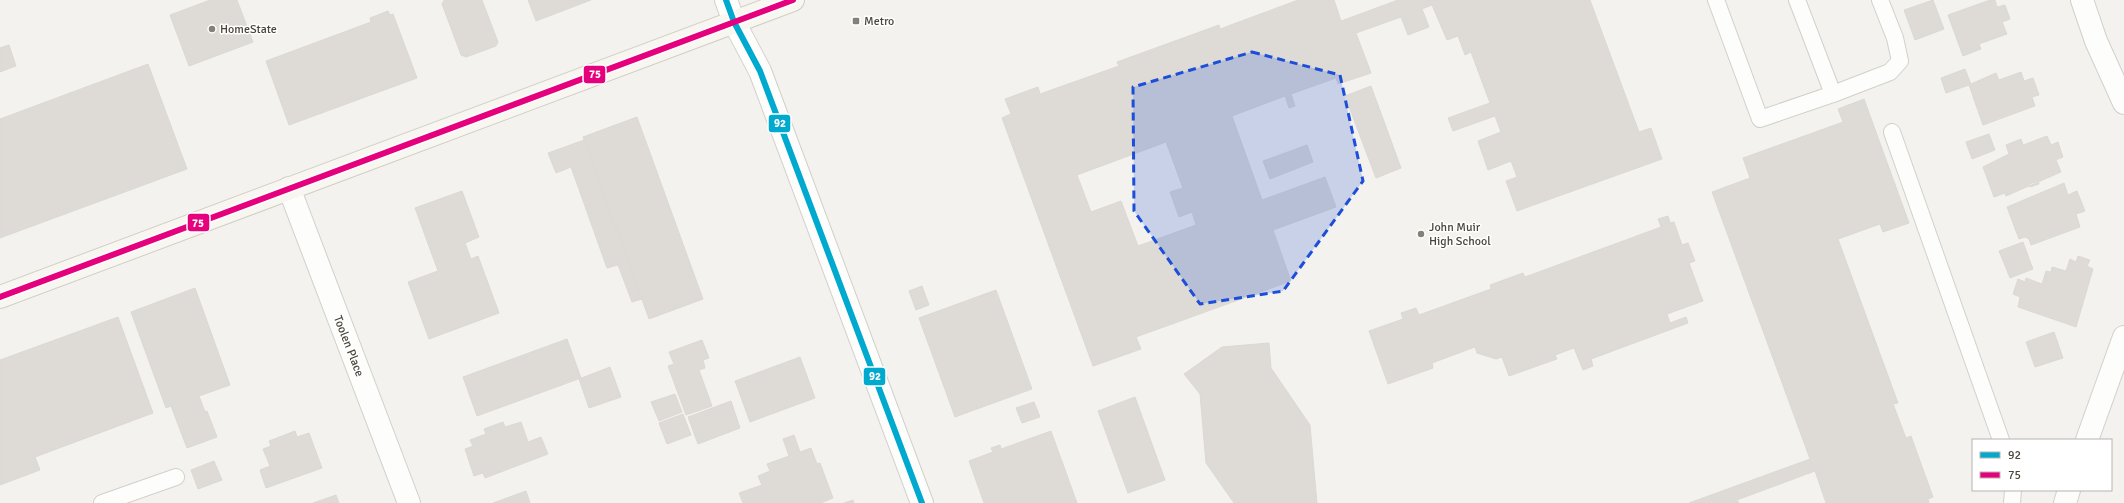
<svg xmlns="http://www.w3.org/2000/svg" width="2124" height="503" viewBox="0 0 2124 503" font-family="Signika,sans-serif">
<style>
.building{fill:#dedbd6;stroke:#dcd9d4;fill-rule:evenodd}
.lines{fill:none;stroke-linecap:round;stroke-linejoin:round}
.service-casing{stroke:#d2d0cb;stroke-width:18}
.minor-casing{stroke:#d2d0cb;stroke-width:24}
.tertiary-casing{stroke:#d2d0cb;stroke-width:24}
.secondary-casing{stroke:#d3cfc5;stroke-width:24}
.service{stroke:#fdfdfc;stroke-width:16}
.minor{stroke:#fdfdfc;stroke-width:22}
.tertiary{stroke:#fdfdfc;stroke-width:22}
.secondary{stroke:#f7f6f1;stroke-width:22}
.bus-1-casing{stroke:#fff;stroke-width:9}
.bus-2-casing{stroke:#fff;stroke-width:9}
.bus-1{stroke:#00a9ce;stroke-width:6}
.bus-2{stroke:#e5007d;stroke-width:6}
.marked{fill:#1d4ed8;fill-opacity:0.2;stroke:#1d4ed8;stroke-width:3;stroke-dasharray:8 5;stroke-linejoin:round}
.poi-dot{fill:#868178;stroke:#fff;stroke-width:1.5}
.labels{text-anchor:middle;stroke-width:3;stroke-linejoin:round;paint-order:stroke}
.poi-label{font-size:12px;fill:#4b4439;stroke:#fff;text-anchor:start}
.street-label{font-size:12px;fill:#4b4439;stroke:#fff}
.line-badge{stroke:#fff;stroke-width:1.5}
.badge-label{font-size:11px;text-anchor:middle;font-weight:bold;fill:#fff}
</style>
<rect width="100%" height="100%" fill="#f4f2ee"/>
<path class="building" d="M210 0H237L253 42 189 66 170 15Z
M444 0H482L498 42 496 46 466 57 461 55 442 4Z
M528 0H591L536 21Z
M1298 0H1334L1341 21 1398 0H1590L1639 132 1651 128 1662 159 1517 211 1506 181 1517 177 1511 161 1488 170 1478 141 1501 132 1495 116 1453 131 1448 118 1490 103 1471 52 1465 55 1458 36 1447 40 1432 5 1422 9 1429 27 1408 35 1401 17 1356 33 1371 73 1338 84 1336 78 1291 94 1295 106 1289 108 1285 96 1232 116 1262 200 1325 177 1336 207 1273 230 1291 281 1136 337 1141 349 1093 366 1002 118 1011 114 1005 99 1038 87 1040 94 1119 66 1117 62 1219 25 1220 29ZM1166 142 1183 188 1170 192 1179 217 1192 212 1196 225 1138 246 1121 201 1091 212 1077 175Z
M1933 0 1944 29 1915 40 1904 10Z
M1990 0H1995L1997 7 2005 5 2010 19 2002 22 2007 34 1979 44 1981 49 1963 56 1948 15Z
M388 11 390 15 393 14 417 78 289 125 266 61 371 22 370 18Z
M9 45 16 66 0 72V48Z
M148 64 187 169 0 238V119Z
M1965 69 1971 84 1996 73 1999 80 2021 72 2024 81 2033 78 2039 95 2032 97 2035 106 1983 125 1969 85 1946 93 1941 78Z
M1371 86 1401 168 1376 178 1345 96Z
M1864 99 1909 223 1883 232 1880 224 1838 239 1898 403 1893 404 1906 438 1911 436 1933 497 1928 499 1929 503H1826L1815 471 1737 500 1739 503H1689L1810 459 1712 192 1750 178 1743 158 1843 122 1838 109Z
M637 117 703 299 649 319 583 137Z
M1989 134 1995 150 1972 159 1966 142Z
M2047 136 2051 145 2058 142 2063 157 2056 160 2061 172 2006 196 2005 193 1994 197 1983 167 2009 154 2006 145 2021 139 2023 145Z
M584 140 642 299 632 302 618 265 607 268 571 167 556 173 548 153Z
M1307 145 1313 162 1270 179 1263 161Z
M2038 181 2039 184 2030 187 2029 184Z
M2064 183 2068 195 2077 191 2085 211 2076 214 2080 227 2031 245 2029 239 2025 237 2019 239 2007 207Z
M462 191 479 237 465 243 471 259 478 256 499 313 429 339 408 282 438 271 415 208Z
M1668 216 1670 223 1674 222 1682 245 1688 243 1695 261 1689 263 1703 301 1667 314 1670 323 1686 317 1688 323 1591 359 1593 366 1583 370 1574 348 1555 355 1557 359 1509 376 1502 357 1496 359 1477 353 1475 347 1432 363 1433 368 1388 384 1369 331 1403 319 1401 313 1416 308 1419 315 1491 289 1490 285 1523 273 1525 277 1661 227 1658 219Z
M2023 242 2033 269 2010 278 1999 251Z
M2078 256 2090 260 2087 266 2093 269 2076 327 2018 307 2020 297 2013 294 2018 279 2025 282 2026 278 2042 284 2046 271 2051 272 2052 267 2066 271 2070 259 2076 262Z
M922 286 929 305 916 310 909 291Z
M195 288 230 385 199 396 205 412 207 411 217 437 187 448 171 406 166 408 131 312Z
M996 290 1032 389 955 417 919 318Z
M118 317 153 413 35 457 40 470 0 485V360Z
M2054 332 2063 358 2035 367 2026 342Z
M567 339 581 378 477 416 463 377Z
M702 340 709 358 703 360 705 368 699 370 712 406 686 415 668 366 674 364 669 352Z
M1269 343 1271 368 1310 425 1317 503H1234L1206 463 1200 394 1184 374 1222 347Z
M800 357 815 398 750 422 735 381Z
M610 367 621 397 589 408 579 379Z
M675 394 682 412 659 421 651 402Z
M1135 397 1165 480 1128 493 1098 411Z
M731 401 740 428 698 444 688 417Z
M1034 402 1040 417 1022 423 1016 408Z
M683 414 691 435 667 444 659 423Z
M503 422 505 427 521 422 528 442 541 437 548 454 485 478 483 473 474 476 465 449 473 446 470 440 486 434 484 429Z
M295 431 297 437 309 433 322 468 266 488 260 470 270 466 263 449 271 446 269 441Z
M1051 431 1077 503H984L969 461 993 452 991 448 1000 445 1001 449Z
M794 435 800 452 811 448 817 464 820 463 833 498 821 503H743L739 493 762 485 758 476 770 471 767 464 789 456 783 439Z
M214 461 222 480 198 489 191 470Z
M526 491 530 503H493Z
M336 495 339 503H313Z
M853 500 854 503H844Z"/>
<g class="lines">
<defs>
<path id="service" d="M1716 0 1760 119 1833 94 1797 0
M1833 94 1890 72 1900 61 1895 38 1880 0
M1892 132 2001 440
M102 503 176 477
M2012 503 2013 490"/>
<path id="minor" d="M726 0 734 22 760 71 922 503
M2082 0 2096 41 2124 103
M289 188 409 503"/>
<path id="tertiary" d="M2087 440 2124 337
M2065 503 2069 490"/>
<path id="secondary" d="M0 297 793 0"/>
</defs>
<use href="#service" class="service-casing"/>
<use href="#minor" class="minor-casing"/>
<use href="#tertiary" class="tertiary-casing"/>
<use href="#secondary" class="secondary-casing"/>
<use href="#service" class="service"/>
<use href="#minor" class="minor"/>
<use href="#tertiary" class="tertiary"/>
<use href="#secondary" class="secondary"/>
<defs>
<path id="bus-1" d="M726 0 734 22 760 71 922 503"/>
<path id="bus-2" d="M0 297 793 0"/>
</defs>
<use href="#bus-1" class="bus-1-casing"/>
<use href="#bus-2" class="bus-2-casing"/>
<use href="#bus-1" class="bus-1"/>
<use href="#bus-2" class="bus-2"/>
</g>
<path class="marked" d="M1252 52 1340 75 1363 181 1283 291 1200 304 1134 211 1133 87Z"/>
<g class="poi-dot">
<rect x="852" y="17" width="8" height="8" rx="2"/>
<circle cx="212" cy="29" r="4"/>
<circle cx="1421" cy="234" r="4"/>
</g>
<g class="labels">
<g class="poi-label">
<text x="864" y="25">Metro</text>
<text x="220" y="33">HomeState</text>
<text x="1429" y="231">John Muir<tspan x="1429" dy="14">High School</tspan></text>
</g>
<g class="street-label">
<text transform="translate(349 346) rotate(69)" y="4">Toolen Place</text>
</g>
</g>
<g class="line-badge">
<rect x="583" y="65" width="23" height="19" rx="4" fill="#e5007d"/>
<rect x="768" y="114" width="23" height="19" rx="4" fill="#00a9ce"/>
<rect x="187" y="213" width="23" height="19" rx="4" fill="#e5007d"/>
<rect x="863" y="367" width="23" height="19" rx="4" fill="#00a9ce"/>
</g>
<g class="badge-label">
<text x="595" y="78">75</text>
<text x="780" y="127">92</text>
<text x="198" y="227">75</text>
<text x="875" y="380">92</text>
</g>
<rect x="1972" y="439" width="140" height="52" fill="#ffffff" stroke="#b7b4b0"/>
<rect x="1980" y="452" width="20" height="6" fill="#00a9ce" stroke="#b7b4b0"/>
<text x="2008" y="459" font-size="12" fill="#4b4439">92</text>
<rect x="1980" y="472" width="20" height="6" fill="#e5007d" stroke="#b7b4b0"/>
<text x="2008" y="479" font-size="12" fill="#4b4439">75</text>
</svg>
